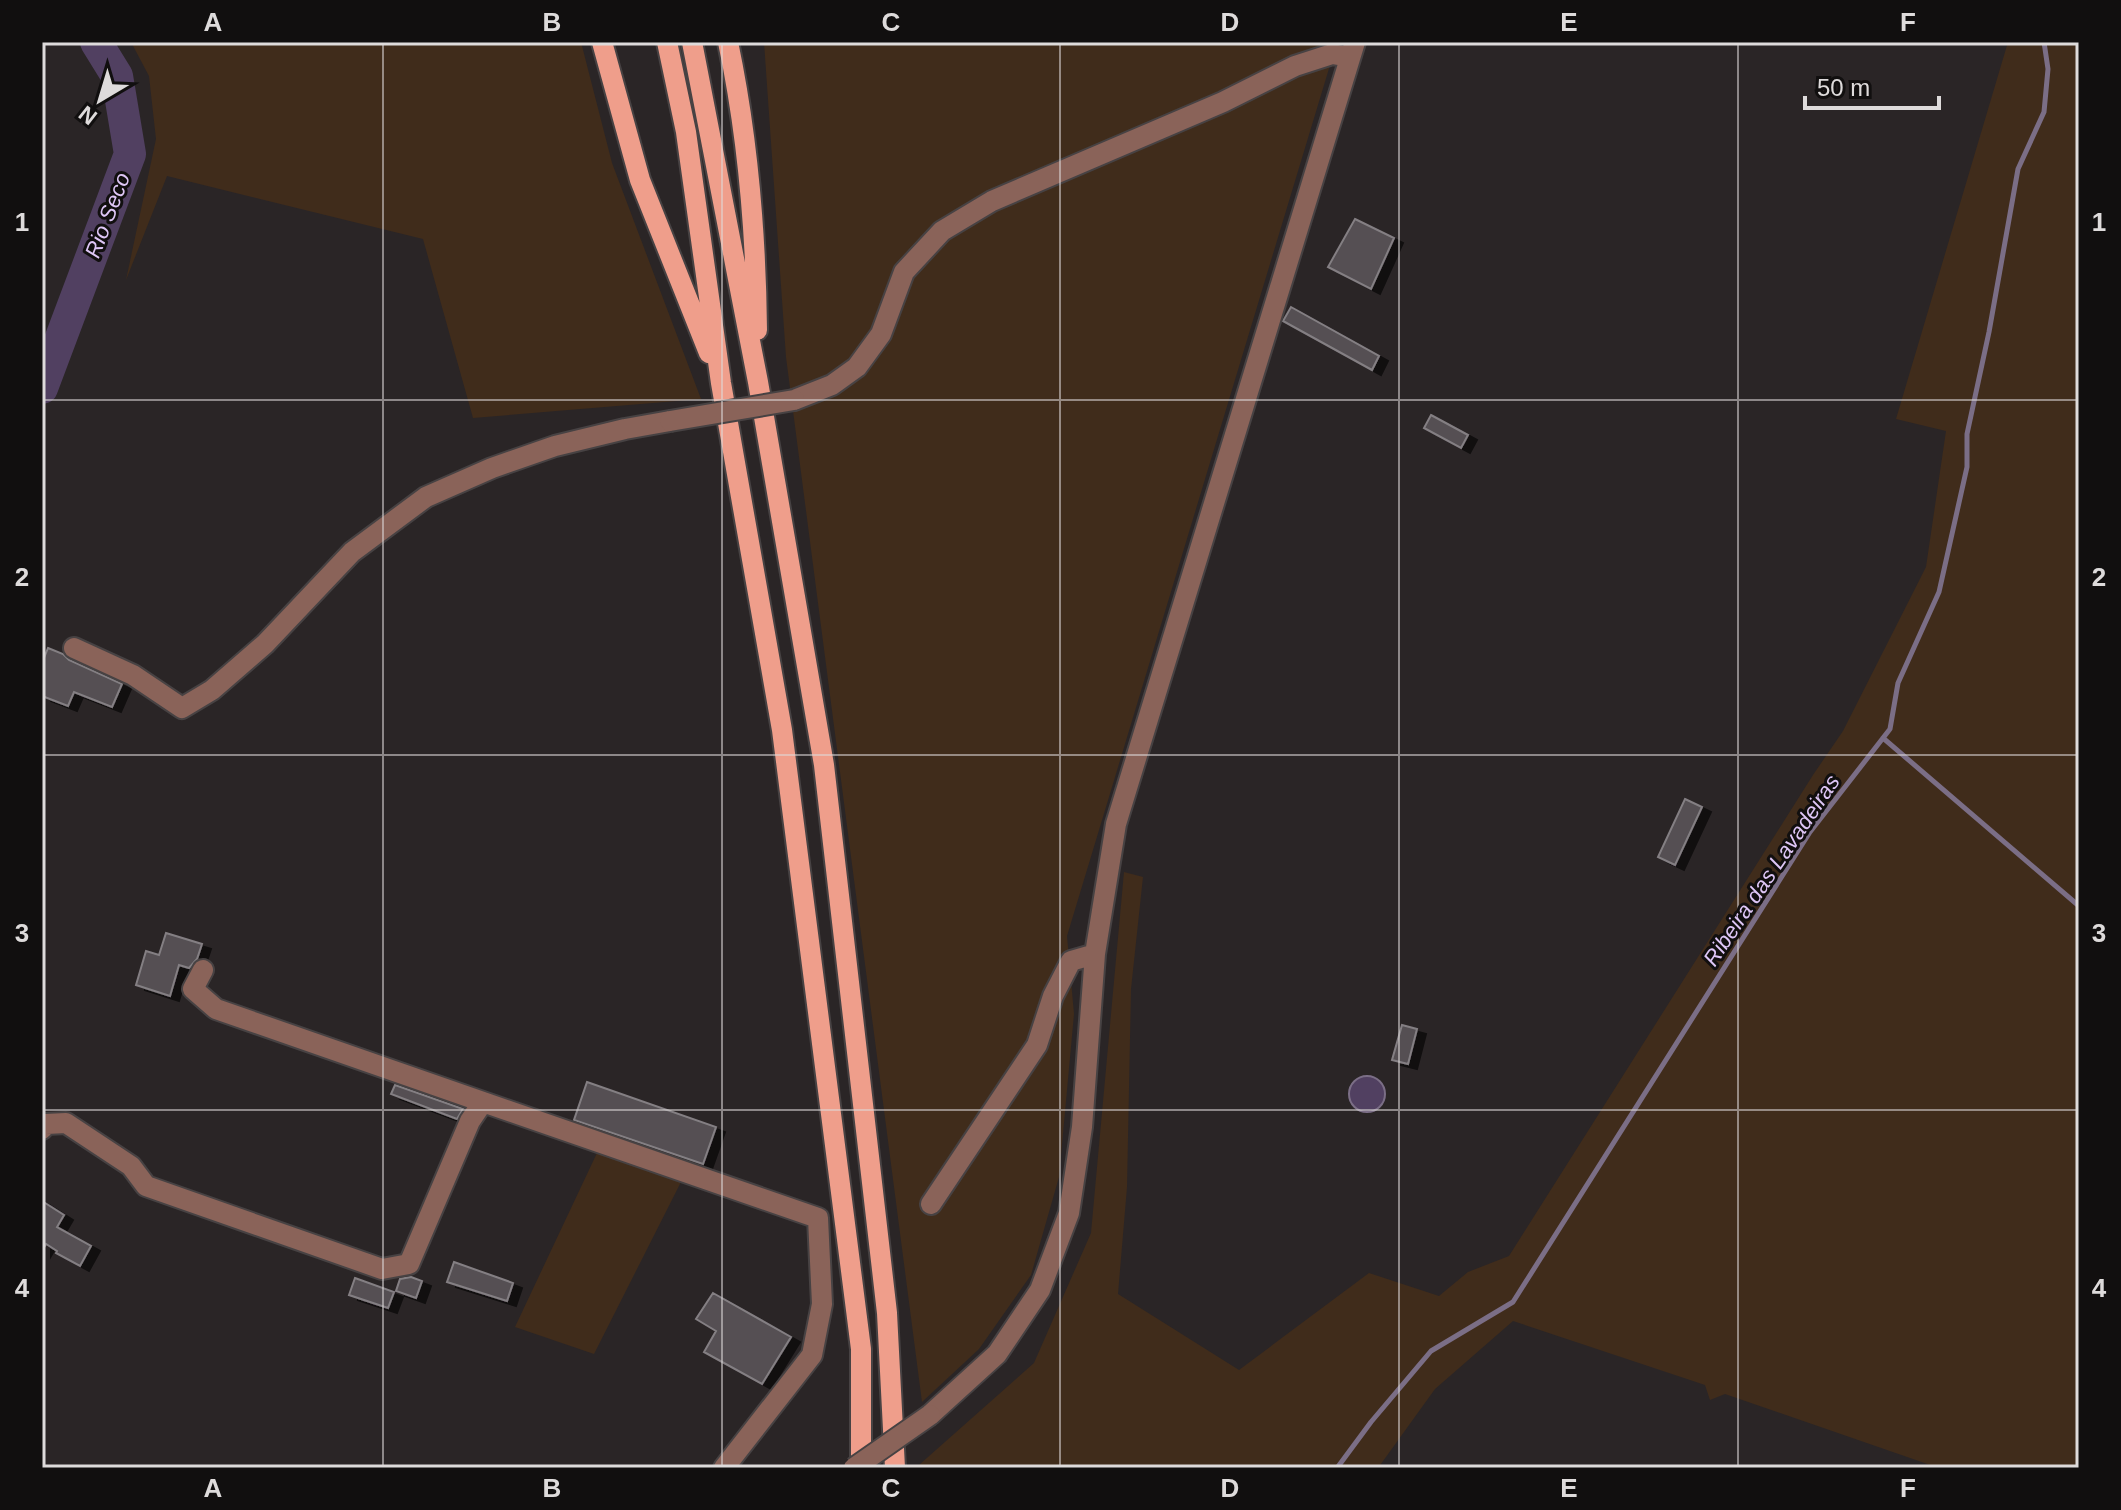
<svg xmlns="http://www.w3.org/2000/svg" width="2121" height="1510" viewBox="0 0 2121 1510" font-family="Arial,sans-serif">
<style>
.green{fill:#402c1b}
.water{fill:#514061;stroke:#7b6e86;stroke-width:2}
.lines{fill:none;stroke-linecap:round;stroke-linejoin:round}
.stream{stroke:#7b6e86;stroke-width:5}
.river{stroke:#514061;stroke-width:32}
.building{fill:#545053;stroke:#847f83;stroke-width:2;filter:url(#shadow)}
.minor-casing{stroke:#474243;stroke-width:24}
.major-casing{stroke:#474243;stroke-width:24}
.minor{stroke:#8a6359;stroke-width:20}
.major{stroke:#ef9e8b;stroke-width:20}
.minor-bridge-casing{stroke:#474243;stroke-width:24;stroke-linecap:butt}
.minor-bridge{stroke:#8a6359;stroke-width:20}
.grid{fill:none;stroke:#dedbdb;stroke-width:2;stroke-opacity:0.55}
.labels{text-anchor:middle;stroke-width:6;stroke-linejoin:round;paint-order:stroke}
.water-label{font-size:22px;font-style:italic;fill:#dec6f6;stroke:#110f0f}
.neatline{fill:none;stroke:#dedbdb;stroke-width:3}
.grid-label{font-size:26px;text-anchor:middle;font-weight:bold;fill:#dedbdb}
</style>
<defs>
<filter id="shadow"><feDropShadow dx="9" dy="5" stdDeviation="0" flood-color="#0009"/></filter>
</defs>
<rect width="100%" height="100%" fill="#2a2526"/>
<path class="green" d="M131 42H581L612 163 701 399 473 418 423 239 167 176 126 280 156 139 149 76Z
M764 42H1337L1067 936 1074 1014 1059 1177 1031 1275 979 1349 922 1402 786 357Z
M2008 42H2079V1468H1939L1725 1394 1710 1400 1705 1385 1513 1321 1435 1389 1378 1468H919V1465L1034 1363 1091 1233 1124 872 1143 877 1131 989 1127 1187 1118 1294 1239 1370 1369 1273 1439 1296 1468 1272 1509 1256 1813 775 1843 731 1926 567 1946 431 1896 419Z
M597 1153 683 1178 594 1354 515 1327Z"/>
<path class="water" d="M1349 1094a18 18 0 1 1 36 0a18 18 0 1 1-36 0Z"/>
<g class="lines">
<path class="stream" d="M1883 738 2079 906
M1337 1468 1371 1422 1431 1351 1513 1302 1810 832 1890 729 1898 683 1939 592 1967 467V434L1989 332 2018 169 2044 112 2048 69 2044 42"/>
<path class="river" d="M42 388 130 154 117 76 96 42"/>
</g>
<path class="building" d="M1355 219 1394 238 1371 289 1328 267Z
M1291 307 1379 356 1372 370 1283 321Z
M1431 415 1468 435 1461 448 1424 428Z
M48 648 63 654 69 660 122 684 112 707 74 692 68 706 42 696V663Z
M1685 799 1702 807 1675 865 1658 857Z
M166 933 202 944 197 959 189 968 179 965 170 996 136 985 146 951 159 955Z
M1402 1025 1417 1029 1408 1064 1392 1060Z
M587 1082 716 1127 703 1164 574 1120Z
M395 1085 463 1109 457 1119 391 1094Z
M42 1201 64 1215 57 1227 91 1246 80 1266 56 1253 57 1251 46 1244 42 1251Z
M454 1262 513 1283 507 1301 447 1282Z
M411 1277 422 1281 416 1298 396 1291 400 1279Z
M355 1278 394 1292 388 1308 349 1295Z
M713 1293 791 1337 762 1384 704 1352 716 1331 696 1319Z"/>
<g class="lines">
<defs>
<path id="minor" d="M794 400 832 385 857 367 881 334 904 272 942 231 992 201 1223 102 1295 66 1332 54 1350 57
M74 648 133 675 182 708 212 690 265 644 352 552 426 497 492 468 555 446 625 429 670 421
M203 970 193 989 216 1009 483 1102
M42 1129 46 1124 66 1123 131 1166 146 1186 382 1269 409 1264 470 1121 483 1102 818 1218 822 1304 812 1355 724 1468
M931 1204 1037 1045 1053 996 1071 961 1095 954
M930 1415 997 1354 1040 1290 1069 1213 1082 1127 1095 954 1116 824 1355 42"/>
<path id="major" d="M602 42 640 180 709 353
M667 42 686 132 721 383 782 730 861 1349V1468
M692 42 758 382 824 765 887 1313 895 1468
M728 42C748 137 756 233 757 330"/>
</defs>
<use href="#minor" class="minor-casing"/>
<use href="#major" class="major-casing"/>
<use href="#minor" class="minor"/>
<use href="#major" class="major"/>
<defs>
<path id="minor-bridge" d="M670 421 794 400
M854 1468 930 1415"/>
</defs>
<use href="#minor-bridge" class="minor-bridge-casing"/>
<use href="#minor-bridge" class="minor-bridge"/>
</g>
<path class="grid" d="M383 42V1468M722 42V1468M1060 42V1468M1399 42V1468M1738 42V1468M42 400H2079M42 755H2079M42 1110H2079"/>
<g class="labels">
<g class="water-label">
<text transform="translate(107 215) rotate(-69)" y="8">Rio Seco</text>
<text transform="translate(1771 870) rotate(-56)" y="8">Ribeira das Lavadeiras</text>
</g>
</g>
<rect width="2121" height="1510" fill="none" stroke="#110f0f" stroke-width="88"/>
<g transform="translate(100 100) rotate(218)" stroke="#110f0f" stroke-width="6" paint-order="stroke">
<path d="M0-6L14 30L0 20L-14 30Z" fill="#dedbdb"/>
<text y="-12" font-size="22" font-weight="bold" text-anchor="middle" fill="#dedbdb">N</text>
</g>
<path d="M1805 96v12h134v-12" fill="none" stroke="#dedbdb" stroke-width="4"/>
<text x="1817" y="96" font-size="24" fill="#dedbdb" stroke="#110f0f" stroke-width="6" paint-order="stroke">50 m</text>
<rect x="44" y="44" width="2033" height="1422" class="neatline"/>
<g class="grid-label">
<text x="213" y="31">A</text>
<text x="552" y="31">B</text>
<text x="891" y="31">C</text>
<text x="1230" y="31">D</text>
<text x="1569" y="31">E</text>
<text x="1908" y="31">F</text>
<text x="22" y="231">1</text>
<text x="2099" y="231">1</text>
<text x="22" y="586">2</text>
<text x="2099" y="586">2</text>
<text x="22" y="942">3</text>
<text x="2099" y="942">3</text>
<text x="22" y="1297">4</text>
<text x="2099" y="1297">4</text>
<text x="213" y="1497">A</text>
<text x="552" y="1497">B</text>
<text x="891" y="1497">C</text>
<text x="1230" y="1497">D</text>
<text x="1569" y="1497">E</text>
<text x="1908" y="1497">F</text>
</g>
</svg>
